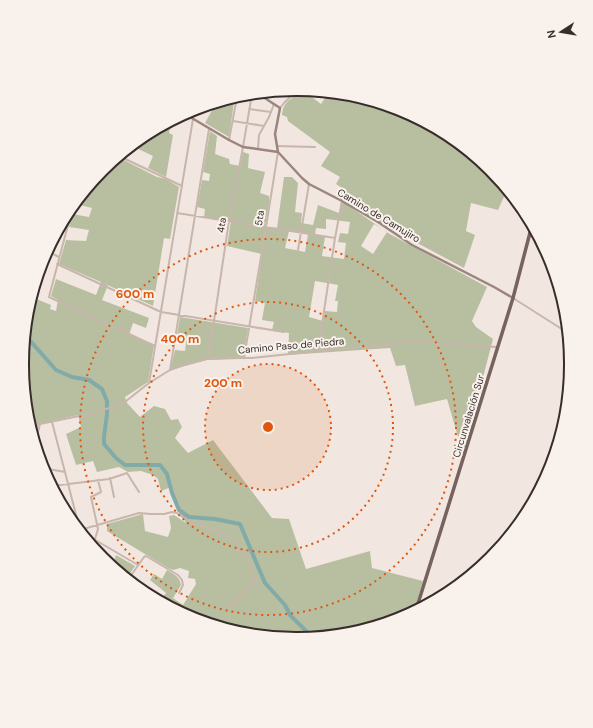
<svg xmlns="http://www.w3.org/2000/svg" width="593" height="728" viewBox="0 0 593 728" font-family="'DM Sans',sans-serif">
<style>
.green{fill:#b8bfa1;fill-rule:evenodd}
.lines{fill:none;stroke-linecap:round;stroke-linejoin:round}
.river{stroke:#81aba8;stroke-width:4}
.street{stroke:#c8b6ac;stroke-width:2}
.secondary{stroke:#9c857e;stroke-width:2.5}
.primary{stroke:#77635d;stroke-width:3.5}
.ring{fill:none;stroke:#df570e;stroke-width:2;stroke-dasharray:2 4}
.labels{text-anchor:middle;stroke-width:4;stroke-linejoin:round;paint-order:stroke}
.street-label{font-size:10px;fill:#372d2a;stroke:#f9f1ec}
.rim{fill:none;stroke:#372d2a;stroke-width:2}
.centre{fill:#df570e;stroke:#f9f1ec;stroke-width:2}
.ring-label{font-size:12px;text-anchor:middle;font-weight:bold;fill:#df570e;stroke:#f9f1ec;stroke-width:4;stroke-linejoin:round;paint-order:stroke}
</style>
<rect width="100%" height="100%" fill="#f1e7e0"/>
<path class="green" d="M304 91 321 104 327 95 336 99 339 94 350 95 402 110 449 136 491 170 507 190 498 210 471 203 466 231 475 235 464 268 391 229 337 197 342 188 336 184 340 177 321 166 330 152 288 121 287 117 282 115C283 101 293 97 304 91Z
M235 97 234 102 229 137 205 123 216 103Z
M171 122 169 133 173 135 166 177 148 168 153 156 132 146 144 136Z
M210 131 217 136 215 154 229 159 230 164 240 166 243 152 249 154 248 168 265 172 260 193 269 196V204L265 227 277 228 284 177H292L298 183 295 212 302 213 301 223 313 225 318 205 339 213 342 201 388 233 487 287 472 321 476 327 493 339 463 454 447 399 415 406 405 365 396 366 390 348 288 355 289 333 272 330 274 322 262 320 265 303 255 301 262 254 227 246 231 221 204 217 205 209 197 207 202 180 209 181 210 174 203 172ZM326 219 350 222 348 234 340 233 338 242 346 243 344 259 322 256 325 237 315 235 316 228 326 229ZM374 224 387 232 373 254 361 246ZM289 231 308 234 305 252 285 248ZM315 281 338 285 335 301H338L337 312 325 311 323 321 309 317Z
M118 157 157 177 166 179 179 187 170 239 164 238 153 306 103 283 108 285 102 300 149 318 146 328 133 323 129 335 154 345 148 382 125 397 127 403 140 417 154 406 165 409 171 420 178 419 182 427 175 438 188 453 213 440 272 518 289 519 306 569 370 551 372 568 423 581 414 611 401 618 350 633 296 638 243 633 191 618 160 601 166 593 150 580 154 574 162 579 167 570C174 574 180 577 181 585L173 598 183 605 196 584 195 579 188 578 189 571 180 568 173 570 168 568 107 531V524L143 514 145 531 168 537 171 528 169 516 174 515 186 523 178 510 171 487 161 491 158 479 153 475 141 471 128 472 119 467 97 472 93 461 76 465 66 434 81 427 78 415 39 424 35 442 27 417 22 364 27 310 41 265 45 267 41 282 37 281 34 298 51 305 50 309 56 311 58 300 51 296 56 279 96 295 101 282 59 264 66 240 86 241 89 230 69 227 72 214 89 217 92 208 76 204V202L87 189H88L89 187 103 170Z
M180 317 248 328 243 359 207 360 170 370 175 350 185 351 186 343 176 341Z
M100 555 114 561 116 555 135 566 129 575 152 594 150 596 144 592Z"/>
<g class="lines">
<path class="river" d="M25 335 56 370 72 377 89 380 102 389 107 401V414L104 437V444L116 458 125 465H160L167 474 172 493 179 510 189 517 215 519 240 524 265 583 285 605 290 615 312 637"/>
<path class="street" d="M265 98 269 92
M280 108C286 100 292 94 301 90
M249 109 271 112
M233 121 264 126
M229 140 237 97
M277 146 315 147
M258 149 259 135 269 117 274 104
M119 156 182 186
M73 206 49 297 155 346
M177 213 335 238
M63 222 68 225
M298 250 309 184
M47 251 59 257
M57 264 161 312 284 332
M513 298 568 333
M318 351 335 238 342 201
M244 358 266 227 278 152
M207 359 214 321 229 221 243 147 252 94
M170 370 209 129
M149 383 193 119
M29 422 40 424 79 416 93 415 98 411 121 405 149 383 170 370 184 365 207 359 225 358H252L318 351 384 345 411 341H424L438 344 498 347
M52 422 80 530
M35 444 40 424
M43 468 65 472
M110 478 114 497
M52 486 109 479 127 473 139 492
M80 530 139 513 151 514H164L172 512 177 513 188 521 223 533 236 543 249 561 256 580 228 608
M80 531 138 565
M92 545 95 539 98 529 91 497 101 492 98 480
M132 574 144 557 146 556 178 575 182 580 183 585 179 593"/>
<path class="secondary" d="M257 93 280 108 275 134 278 152
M185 114 229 140 243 147 278 152 302 178 309 184 342 201 378 222 412 245 494 287 513 298"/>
<path class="primary" d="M416 610 513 298 532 225"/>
</g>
<circle cx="268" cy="427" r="63" fill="#df570e" fill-opacity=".12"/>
<g class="ring">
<circle cx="268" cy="427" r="63"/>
<circle cx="268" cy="427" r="125"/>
<circle cx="268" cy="427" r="188"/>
</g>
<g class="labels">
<g class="street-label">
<text transform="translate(379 215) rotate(31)" y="4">Camino de Camujiro</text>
<text transform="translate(259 218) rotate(-81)" y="4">5ta</text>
<text transform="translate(221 225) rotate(-81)" y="4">4ta</text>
<text transform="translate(291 345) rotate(-5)" y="4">Camino Paso de Piedra</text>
<text transform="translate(468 416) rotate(-73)" y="4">Circunvalación Sur</text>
</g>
</g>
<path d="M0 0H593V728H0ZM296 96H297A267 267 0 0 1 564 363V365A267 267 0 0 1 297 632H296A267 267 0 0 1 29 365V363A267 267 0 0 1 296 96Z" fill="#f9f1ec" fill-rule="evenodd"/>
<path class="rim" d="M296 96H297A267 267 0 0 1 564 363V365A267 267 0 0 1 297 632H296A267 267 0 0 1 29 365V363A267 267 0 0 1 296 96Z"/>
<circle cx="268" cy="427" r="6" class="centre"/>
<g class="ring-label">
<text x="135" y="298">600 m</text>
<text x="180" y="343">400 m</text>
<text x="223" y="387">200 m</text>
</g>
<g transform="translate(561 32) rotate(258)" stroke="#f9f1ec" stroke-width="3" paint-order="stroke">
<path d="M0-3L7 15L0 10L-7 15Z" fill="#372d2a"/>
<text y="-6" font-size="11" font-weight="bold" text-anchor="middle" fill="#372d2a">N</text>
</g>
</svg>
